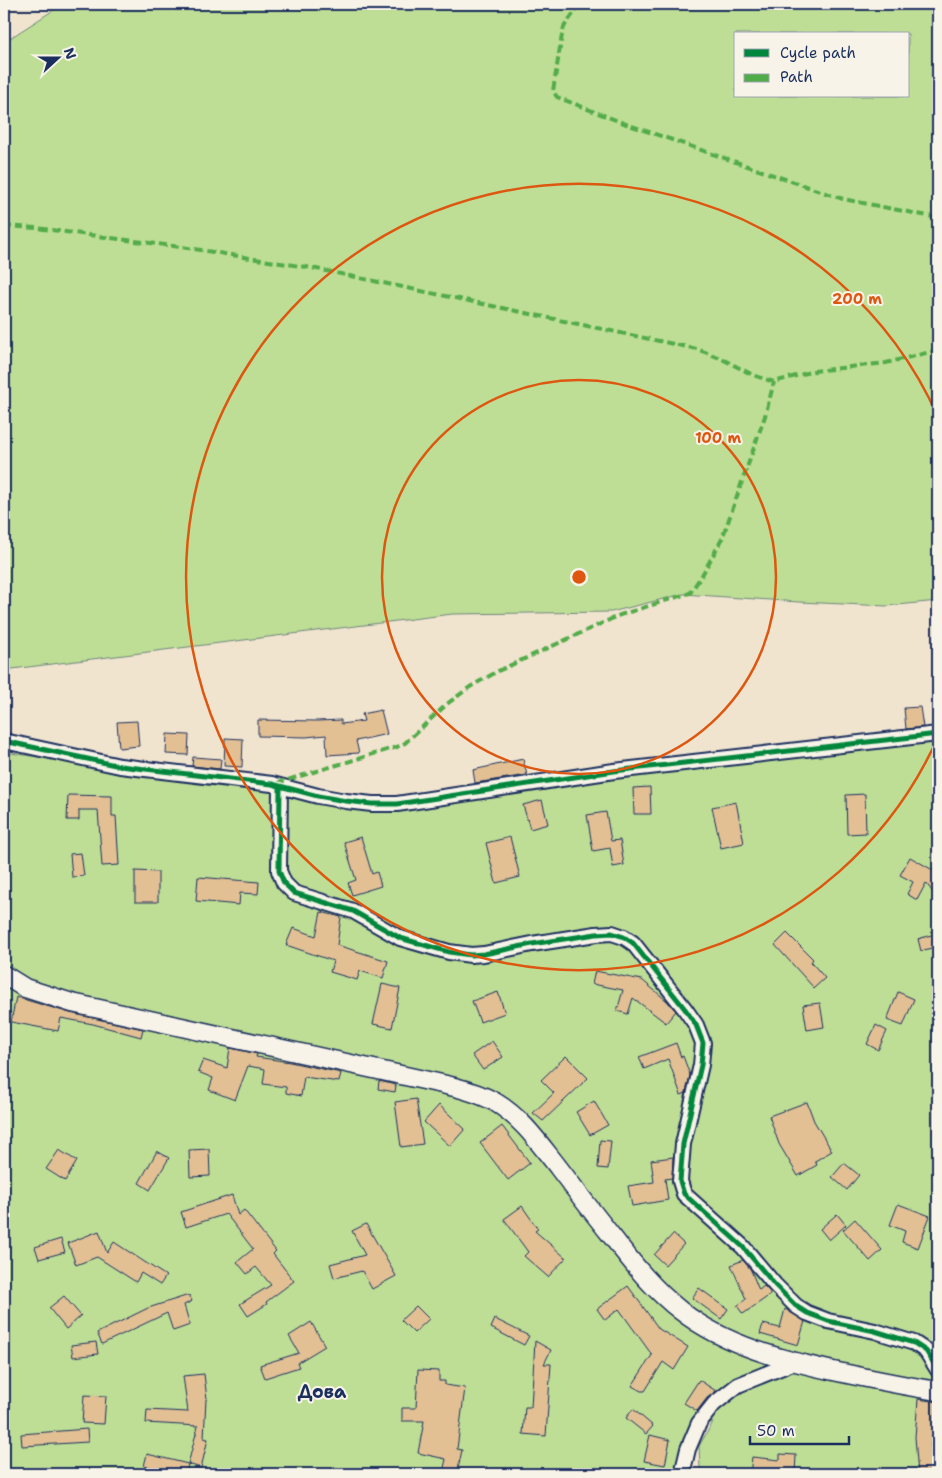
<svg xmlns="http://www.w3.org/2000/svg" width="942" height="1478" viewBox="0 0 942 1478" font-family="'Shantell Sans',sans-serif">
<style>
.green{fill:#bede96;stroke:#6c867a;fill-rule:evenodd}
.building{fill:#e2c094;stroke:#1b2f5e}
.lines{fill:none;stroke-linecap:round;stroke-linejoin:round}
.minor-casing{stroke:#1b2f5e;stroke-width:18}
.tertiary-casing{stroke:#1b2f5e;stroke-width:21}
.minor{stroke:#f7f3e8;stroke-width:14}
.tertiary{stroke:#f7f3e8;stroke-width:18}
.quiet{stroke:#52ab49;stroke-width:4;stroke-dasharray:8 4;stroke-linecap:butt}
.cycleway-casing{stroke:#f7f3e8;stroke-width:8}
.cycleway{stroke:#00873e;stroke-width:5}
.ring{fill:none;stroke:#de5710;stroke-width:2.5}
.labels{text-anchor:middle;stroke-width:4;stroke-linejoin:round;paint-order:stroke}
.quarter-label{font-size:18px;font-weight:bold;fill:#1b2f5e;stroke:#f7f3e8}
.centre{fill:#de5710;stroke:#f7f3e8;stroke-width:2.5}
.ring-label{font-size:15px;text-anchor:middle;font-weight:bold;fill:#de5710;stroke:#f7f3e8;stroke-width:4;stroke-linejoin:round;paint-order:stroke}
</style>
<rect width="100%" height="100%" fill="#f1e4cf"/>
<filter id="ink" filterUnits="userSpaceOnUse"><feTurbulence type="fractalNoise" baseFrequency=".02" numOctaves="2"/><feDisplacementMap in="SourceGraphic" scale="10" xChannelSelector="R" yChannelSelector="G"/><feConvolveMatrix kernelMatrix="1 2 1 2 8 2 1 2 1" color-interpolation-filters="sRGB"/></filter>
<g filter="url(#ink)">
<path class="green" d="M63 4H938V601L887 606 799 602 683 594 611 612 452 614 4 670V42ZM736 34H908V96H736Z
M938 736V1399L921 1396 922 1406 938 1409V1474H703L700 1468 699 1446 713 1422 698 1426 688 1459 694 1474H4V752L279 793 366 810 420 808 498 790Z"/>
<path class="building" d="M920 707 923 727 906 729 904 708Z
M381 710 387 734 356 741 359 753 327 755 326 735 306 737 258 736V720L317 721 341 720V724L364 721 362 714Z
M137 721 139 746 119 748 117 722Z
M167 734 189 735 188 755 166 754Z
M225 738 243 739 242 767 224 766Z
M193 757 221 759 220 769 192 766Z
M523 759 527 775 475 783 473 770Z
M650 787 651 814H634L633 788Z
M865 794 866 833 847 834 846 795Z
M68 795 112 796V816H116L119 865 102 866 98 810H79V820H67Z
M542 800 548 824 530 829 523 805Z
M736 802 744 843 721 848 712 807Z
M606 812 611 841 620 840 624 865 613 867 610 848 593 851 587 815Z
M361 837 372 874 377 872 381 886 352 895 348 883 356 880 344 842Z
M510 837 520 877 496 883 486 843Z
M81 853 84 876 72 877 70 854Z
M910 857 938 873V899L926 883 917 900 907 894 913 882 900 875Z
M135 871 158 872V902H135Z
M198 877 259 882 258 894 240 893 239 905 196 901Z
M321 912 341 917 337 945 388 961 383 978 360 971 357 980 330 972 333 961 286 945 293 928 316 936Z
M787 933 813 959 811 962 825 978 814 988 775 945Z
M938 933V946L921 951 918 939Z
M595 971 642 980 666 1000 676 1011 666 1023 633 998 628 1014 617 1011 623 990 592 984Z
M382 984 400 988 392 1028 373 1024Z
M498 992 505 1013 480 1022 472 1001Z
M898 992 914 999 903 1026 887 1020Z
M16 997 70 1013 143 1029 141 1037 93 1024 61 1018 58 1031 11 1022Z
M820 1003 824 1027 807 1030 803 1005Z
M876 1025 887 1031 878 1050 867 1044Z
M492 1041 503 1057 483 1070 472 1055Z
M676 1043 681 1057 683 1056 690 1075 686 1093 681 1095 668 1059 644 1069 639 1057Z
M230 1048 257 1054 256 1057 290 1062 341 1073 339 1082 304 1077 301 1096 286 1093V1087L263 1084 265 1069 248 1066 235 1100 209 1090 213 1078 198 1072 203 1060 227 1068Z
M566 1056 588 1078 543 1121 533 1113 554 1093 541 1080Z
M379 1081 396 1085 395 1092 378 1089Z
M416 1099 423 1144 401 1147 395 1102Z
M594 1101 608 1125 590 1135 576 1112Z
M807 1102 814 1121 832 1151 815 1161 817 1165 798 1176 779 1144 769 1116Z
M439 1105 465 1129 450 1146 424 1122Z
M502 1126 530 1163 508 1180 480 1143Z
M600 1140 611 1141 608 1169 598 1168Z
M209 1149 210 1176 190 1177 189 1150Z
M59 1150 77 1161 65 1181 46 1169Z
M157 1151 169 1158 150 1190 139 1183Z
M673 1157 672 1178 665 1179 668 1200 632 1206 628 1186 654 1182 651 1160Z
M844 1163 859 1175 847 1190 832 1177Z
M232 1195 238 1215 244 1210 276 1251 273 1254 294 1281 266 1302 267 1304 248 1316 240 1304 271 1285 256 1267 247 1274 237 1262 253 1249 226 1214 186 1227 181 1212Z
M898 1204 930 1216 918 1248 902 1242 905 1231 890 1225Z
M522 1206 538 1229 535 1231 566 1258 548 1277 524 1256 528 1252 504 1219Z
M837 1214 846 1225 829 1240 820 1229Z
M855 1219 882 1250 870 1261 843 1230Z
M366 1224 396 1276 372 1289 362 1271 334 1278 330 1264 365 1255 352 1231Z
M99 1231 107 1253 114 1242 166 1276 160 1285 141 1273 136 1282 97 1257 76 1265 68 1243Z
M673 1234 684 1244 665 1265 654 1255Z
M61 1239 65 1252 39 1259 35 1247Z
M743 1260 750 1268 759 1290 764 1286 770 1292V1295L743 1314 737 1306 746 1299 731 1265Z
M628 1286 659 1329 688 1347 674 1370 663 1362 645 1391H641L632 1386 652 1355 619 1309 605 1320 597 1309Z
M699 1288 728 1309 721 1319 692 1298Z
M189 1295 192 1301 184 1305 190 1325 173 1331 167 1313 102 1344 97 1333 148 1308Z
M64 1296 81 1316 66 1329 49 1308Z
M416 1306 429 1319 414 1333 401 1320Z
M785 1309 805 1321 798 1345 760 1334 763 1324 780 1328Z
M495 1319 529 1336 524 1345 491 1328Z
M311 1322 325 1346 297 1363 299 1367 265 1378 260 1365 299 1353 289 1336Z
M535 1341 551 1350 544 1364H551L546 1436 523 1434 525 1407H531Z
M96 1342 98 1354 73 1357 71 1345Z
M418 1370 439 1371V1381H445V1385L465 1388 457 1449 462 1450 457 1474 443 1472 446 1459 418 1453 424 1421H402V1408H416Z
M204 1374 207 1399H206L204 1438 208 1439 201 1468 188 1464 198 1426 146 1423 147 1410 188 1412 183 1376Z
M699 1380 716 1391 707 1398 697 1411 684 1403Z
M84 1395 106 1396 104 1424 82 1423Z
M918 1399 938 1402V1443L931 1442 933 1474H918L915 1437Z
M633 1409 653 1426 646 1434 626 1418Z
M87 1429 88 1442 22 1446 21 1434Z
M650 1435 670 1440 665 1465 644 1461Z
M147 1454 188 1464 186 1474H177L144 1466Z
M780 1454 796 1455 795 1474H750L752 1457 780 1460Z"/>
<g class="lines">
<defs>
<path id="minor" d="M4 741 120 766 272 784 318 796 346 801 372 804H397L614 771 938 734
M280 786 279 871 284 883 294 893 353 911 400 938 449 952 471 955 484 954 532 944 596 934 612 933 624 937 633 943 685 1009 696 1025 703 1043 701 1065 683 1144 680 1181 684 1194 743 1247 775 1285 796 1306 807 1313 828 1321 875 1331 914 1343 926 1351 938 1370
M682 1474 688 1449 699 1423 714 1404 738 1385 795 1362"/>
<path id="tertiary" d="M4 975 25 988 72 1003 442 1084C460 1088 479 1093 495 1102 522 1118 539 1143 558 1167 576 1191 595 1215 614 1239 634 1265 654 1290 681 1311 726 1346 783 1360 838 1372 871 1379 904 1386 938 1391"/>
</defs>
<use href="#minor" class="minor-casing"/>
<use href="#tertiary" class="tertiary-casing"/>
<use href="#minor" class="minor"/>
<use href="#tertiary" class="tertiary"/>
<path class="quiet" d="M580 4 564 27 562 35 553 91 557 97 626 124 843 199 938 218
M4 226 36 228 188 248 312 268 697 349 720 358 753 375 774 382 814 371 886 363 938 350
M277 783 397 747 405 743 447 704 470 687 498 671 620 615 690 593 702 575 722 539 765 416 774 382"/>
<defs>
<path id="cycleway" d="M4 741 120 766 272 784 318 796 346 801 372 804H397L614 771 938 734
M280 786 279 871 284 883 294 893 353 911 400 938 449 952 471 955 484 954 532 944 596 934 612 933 624 937 633 943 685 1009 696 1025 703 1043 701 1065 683 1144 680 1181 684 1194 743 1247 775 1285 796 1306 807 1313 828 1321 875 1331 914 1343 926 1351 938 1370"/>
</defs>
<use href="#cycleway" class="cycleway-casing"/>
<use href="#cycleway" class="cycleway"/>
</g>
</g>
<g class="ring">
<circle cx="579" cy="577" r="197"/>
<path d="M938 737A393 393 0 1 1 938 417"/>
</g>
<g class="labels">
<g class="quarter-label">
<text x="322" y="1398">Дова</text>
</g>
</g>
<circle cx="579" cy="577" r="8" class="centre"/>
<g class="ring-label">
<text x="857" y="304">200 m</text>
<text x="718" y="443">100 m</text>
</g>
<rect width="942" height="1478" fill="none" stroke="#f7f3e8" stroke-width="20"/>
<rect x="10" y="10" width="922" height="1458" fill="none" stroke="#1b2f5e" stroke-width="2" filter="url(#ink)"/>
<rect x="734" y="32" width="175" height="65" fill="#f7f3e8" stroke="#9fa5b1"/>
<rect x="744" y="49" width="25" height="8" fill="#00873e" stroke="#9fa5b1"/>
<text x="780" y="58" font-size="15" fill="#1b2f5e">Cycle path</text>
<rect x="744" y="74" width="25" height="8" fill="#52ab49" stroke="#9fa5b1"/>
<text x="780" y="82" font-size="15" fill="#1b2f5e">Path</text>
<g transform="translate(58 58) rotate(69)" stroke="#f7f3e8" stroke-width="4" paint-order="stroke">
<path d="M0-4L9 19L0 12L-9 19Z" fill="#1b2f5e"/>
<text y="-8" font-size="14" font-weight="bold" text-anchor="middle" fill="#1b2f5e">N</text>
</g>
<path d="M750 1436v8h99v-8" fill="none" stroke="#1b2f5e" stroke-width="2.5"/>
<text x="757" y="1436" font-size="15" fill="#1b2f5e" stroke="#f7f3e8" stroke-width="4" paint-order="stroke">50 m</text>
</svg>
